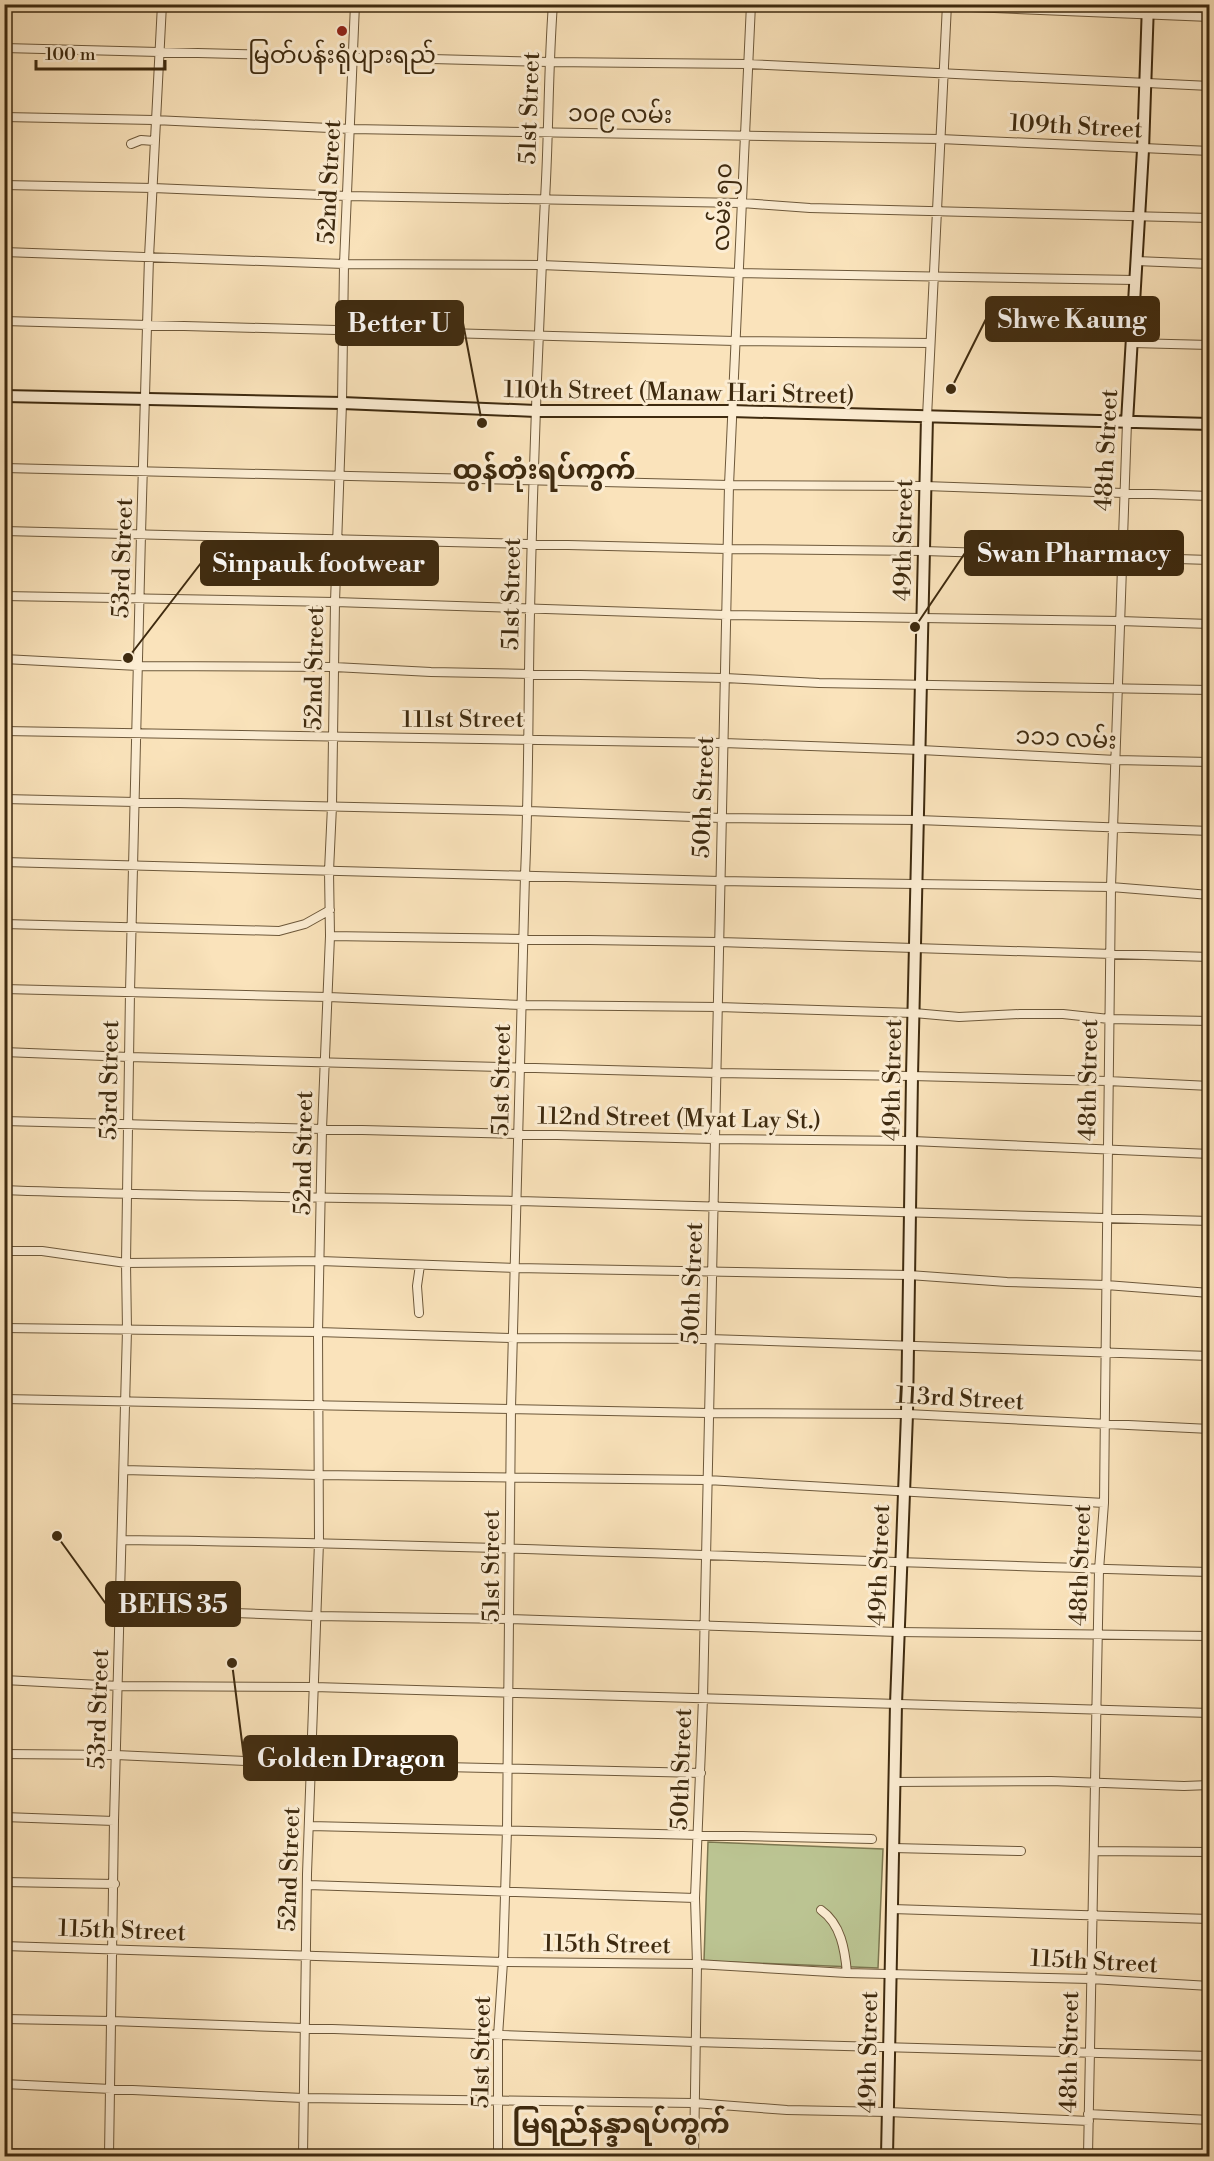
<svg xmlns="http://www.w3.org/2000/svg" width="1214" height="2161" viewBox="0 0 1214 2161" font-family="'Libre Bodoni','Noto Sans Myanmar',serif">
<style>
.green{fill:#bbc492;stroke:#7c7750;stroke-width:1.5}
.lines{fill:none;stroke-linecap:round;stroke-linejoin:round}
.street-casing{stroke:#6d583a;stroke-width:10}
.secondary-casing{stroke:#3e2a0f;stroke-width:14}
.street{stroke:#fcedd3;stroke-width:8}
.secondary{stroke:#fcedd3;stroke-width:10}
.poi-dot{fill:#8f2418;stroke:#fcedd3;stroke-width:2}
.labels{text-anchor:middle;stroke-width:6;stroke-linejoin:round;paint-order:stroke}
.poi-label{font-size:24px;fill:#3e2a0f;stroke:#fcedd3}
.street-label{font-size:24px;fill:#3e2a0f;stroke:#fcedd3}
.quarter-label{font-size:27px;font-weight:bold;fill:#3e2a0f;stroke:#fcedd3}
.leader{fill:none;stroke:#3e2a0f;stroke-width:2}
.callout-dot{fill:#3e2a0f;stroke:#fcedd3;stroke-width:2}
.callout{fill:#3e2a0f;stroke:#3e2a0f;stroke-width:2}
.callout-label{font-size:26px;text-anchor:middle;font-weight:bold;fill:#fff}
</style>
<rect width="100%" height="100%" fill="#fae3bb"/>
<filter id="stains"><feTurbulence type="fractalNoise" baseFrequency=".00333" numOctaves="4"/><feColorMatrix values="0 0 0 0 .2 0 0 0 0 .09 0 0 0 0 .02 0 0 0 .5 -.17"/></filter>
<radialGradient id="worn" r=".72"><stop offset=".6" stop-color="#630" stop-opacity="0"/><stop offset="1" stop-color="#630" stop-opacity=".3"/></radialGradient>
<path class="green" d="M708 1842 883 1849 878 1968 704 1961Z"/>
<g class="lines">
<defs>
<path id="street" d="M947 6 1210 17
M4 48 549 62 747 64 1210 86
M4 117 154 120 351 129 940 139 1210 151
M131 144 141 140 154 141
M4 185 153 188 347 196 742 203 810 208 1210 218
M4 252 344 264 541 265 738 273 1135 280
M1136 261 1210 264
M4 321 735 341 930 343
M1132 343 1210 345
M927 417 947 4
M4 468 729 485 925 486 1210 496
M4 531 728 549 924 551 1210 560
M4 596 335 602 726 615 1120 621 1210 624
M4 659 138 666 334 667 431 672 725 678 819 683 1210 690
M4 731 724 743 921 750 1116 760 1210 762
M4 799 528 811 721 818 918 820 1210 831
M4 862 720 881 1111 887 1210 895
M4 924 279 931 305 924 330 910
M330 936 719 942 1210 957
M4 989 328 997 522 1005 719 1007 914 1013 959 1017 1020 1014H1063L1109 1019 1210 1021
M4 1052 129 1057 717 1073 912 1076 1108 1081 1210 1086
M4 1121 715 1139 912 1141 1210 1154
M4 1190C176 1197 348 1197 519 1201 749 1206 979 1214 1210 1221
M4 1249 11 1251H42L126 1263 320 1261 516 1268 909 1275 1007 1282 1106 1285 1210 1293
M419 1313 417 1286 420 1265
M4 1328 318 1332 514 1338 709 1339 1210 1356
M4 1399 708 1413 907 1414 1210 1429
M124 1470 319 1475 707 1480 1104 1503
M123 1540C485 1544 847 1562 1210 1572
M121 1609 315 1616 510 1619 898 1632 1210 1636
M4 1680 119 1686 314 1687 1210 1713
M4 1754 116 1755 311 1764 701 1773
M894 1782 1051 1781 1184 1786 1210 1785
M4 1817 114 1821
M310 1826C498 1829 685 1834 872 1839
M893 1848 1021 1851
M1095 1851 1210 1852
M4 1882 115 1884
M308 1885 695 1898
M892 1909 1210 1919
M821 1910C841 1924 845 1950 847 1973
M4 1946 503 1962 697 1964 847 1973 1091 1979 1210 1986
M4 2019 111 2021 695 2042 1210 2056
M4 2084 303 2098 694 2103 787 2110 888 2112 1089 2121
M1088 2114 1210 2120
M4 2153 154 2156
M109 2156 114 1821 127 1330 126 1263 130 992 141 534 149 257 162 4
M303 2156 307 1874 319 1542 318 1332 322 1129 330 936 329 871 332 806 335 602 342 403 344 264 355 4
M498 2156V2036L503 1962 507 1829 511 1408 525 875C529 788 528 700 530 612 533 475 538 337 545 199 549 134 548 69 553 4
M694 2156 697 1964 695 1898 703 1698 729 485 751 4
M1088 2156 1099 1570 1104 1503 1105 1406 1111 887 1127 422"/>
<path id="secondary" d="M4 396 342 403 536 411H731L1210 424
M1127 422 1143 150 1148 4
M887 2156 896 1704 907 1414 912 1076 927 417"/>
</defs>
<use href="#street" class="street-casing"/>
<use href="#secondary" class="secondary-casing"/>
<use href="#street" class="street"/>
<use href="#secondary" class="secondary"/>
</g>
<circle class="poi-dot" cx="342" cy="31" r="6"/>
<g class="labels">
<g class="poi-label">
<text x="342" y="63">မြတ်ပန်းရုံပျားရည်</text>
</g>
<g class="street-label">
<text transform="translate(529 108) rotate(-88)" y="8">51st Street</text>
<text transform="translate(620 114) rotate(1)" y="8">၁၀၉ လမ်း</text>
<text transform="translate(1076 126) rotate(3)" y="8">109th Street</text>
<text transform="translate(329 182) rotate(-87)" y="8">52nd Street</text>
<text transform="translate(722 207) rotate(-88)" y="8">လမ်း ၅၀</text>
<text transform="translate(679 392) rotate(1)" y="8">110th Street (Manaw Hari Street)</text>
<text transform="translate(1106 450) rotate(-87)" y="8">48th Street</text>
<text transform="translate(903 540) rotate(-89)" y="8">49th Street</text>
<text transform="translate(122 558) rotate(-88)" y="8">53rd Street</text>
<text transform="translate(511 594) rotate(-89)" y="8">51st Street</text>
<text transform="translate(314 668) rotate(-89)" y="8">52nd Street</text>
<text x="463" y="727">111st Street</text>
<text transform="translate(1066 738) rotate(3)" y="8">၁၁၁ လမ်း</text>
<text transform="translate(703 797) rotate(-88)" y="8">50th Street</text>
<text transform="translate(109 1080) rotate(-89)" y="8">53rd Street</text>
<text transform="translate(501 1080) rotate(-89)" y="8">51st Street</text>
<text transform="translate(892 1080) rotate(-89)" y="8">49th Street</text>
<text transform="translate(1088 1080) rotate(-89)" y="8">48th Street</text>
<text transform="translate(679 1118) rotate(1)" y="8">112nd Street (Myat Lay St.)</text>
<text transform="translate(303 1153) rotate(-89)" y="8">52nd Street</text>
<text transform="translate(692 1283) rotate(-88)" y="8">50th Street</text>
<text transform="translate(960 1398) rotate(3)" y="8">113rd Street</text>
<text transform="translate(879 1565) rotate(-88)" y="8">49th Street</text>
<text transform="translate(1080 1565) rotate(-88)" y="8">48th Street</text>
<text transform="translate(491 1566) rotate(-90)" y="8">51st Street</text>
<text transform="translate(98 1709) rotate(-88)" y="8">53rd Street</text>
<text transform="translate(681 1769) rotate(-88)" y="8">50th Street</text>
<text transform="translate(289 1869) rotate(-88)" y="8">52nd Street</text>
<text transform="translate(122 1930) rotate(2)" y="8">115th Street</text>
<text transform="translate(607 1944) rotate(1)" y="8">115th Street</text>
<text transform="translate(1094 1961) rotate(3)" y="8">115th Street</text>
<text transform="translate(481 2052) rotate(-89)" y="8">51st Street</text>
<text transform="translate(868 2052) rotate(-89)" y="8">49th Street</text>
<text transform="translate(1069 2052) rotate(-89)" y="8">48th Street</text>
</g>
<g class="quarter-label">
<text x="544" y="479">ထွန်တုံးရပ်ကွက်</text>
<text x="621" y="2133">မြရည်နန္ဒာရပ်ကွက်</text>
</g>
</g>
<path class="leader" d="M951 389L986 319M482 423L463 323M915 627L965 553M128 658L201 563M57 1536L106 1604M232 1663L244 1758"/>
<g class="callout-dot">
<circle cx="951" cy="389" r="6"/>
<circle cx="482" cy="423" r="6"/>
<circle cx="915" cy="627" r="6"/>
<circle cx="128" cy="658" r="6"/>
<circle cx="57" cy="1536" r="6"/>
<circle cx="232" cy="1663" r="6"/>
</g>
<g class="callout">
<rect x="986" y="297" width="173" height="44" rx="6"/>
<rect x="336" y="301" width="127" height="44" rx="6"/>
<rect x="965" y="531" width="218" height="44" rx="6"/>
<rect x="201" y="541" width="237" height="44" rx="6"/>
<rect x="106" y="1582" width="134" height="44" rx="6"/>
<rect x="244" y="1736" width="213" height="44" rx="6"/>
</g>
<g class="callout-label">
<text x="1072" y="328">Shwe Kaung</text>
<text x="399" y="332">Better U</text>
<text x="1074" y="562">Swan Pharmacy</text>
<text x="319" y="572">Sinpauk footwear</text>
<text x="173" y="1613">BEHS 35</text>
<text x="351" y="1767">Golden Dragon</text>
</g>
<rect width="1214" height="2161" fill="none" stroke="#fae3bb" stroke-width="24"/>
<rect x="6" y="6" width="1202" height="2149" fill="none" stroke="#3e2a0f" stroke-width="3"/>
<rect x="12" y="12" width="1190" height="2137" fill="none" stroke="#3e2a0f" stroke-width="1.5"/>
<path d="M36 60v9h129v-9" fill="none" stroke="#3e2a0f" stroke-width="3"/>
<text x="45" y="60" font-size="18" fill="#3e2a0f" stroke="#fcedd3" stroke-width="4.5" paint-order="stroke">100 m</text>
<rect width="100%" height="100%" filter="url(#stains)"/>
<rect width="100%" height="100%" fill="url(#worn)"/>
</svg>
